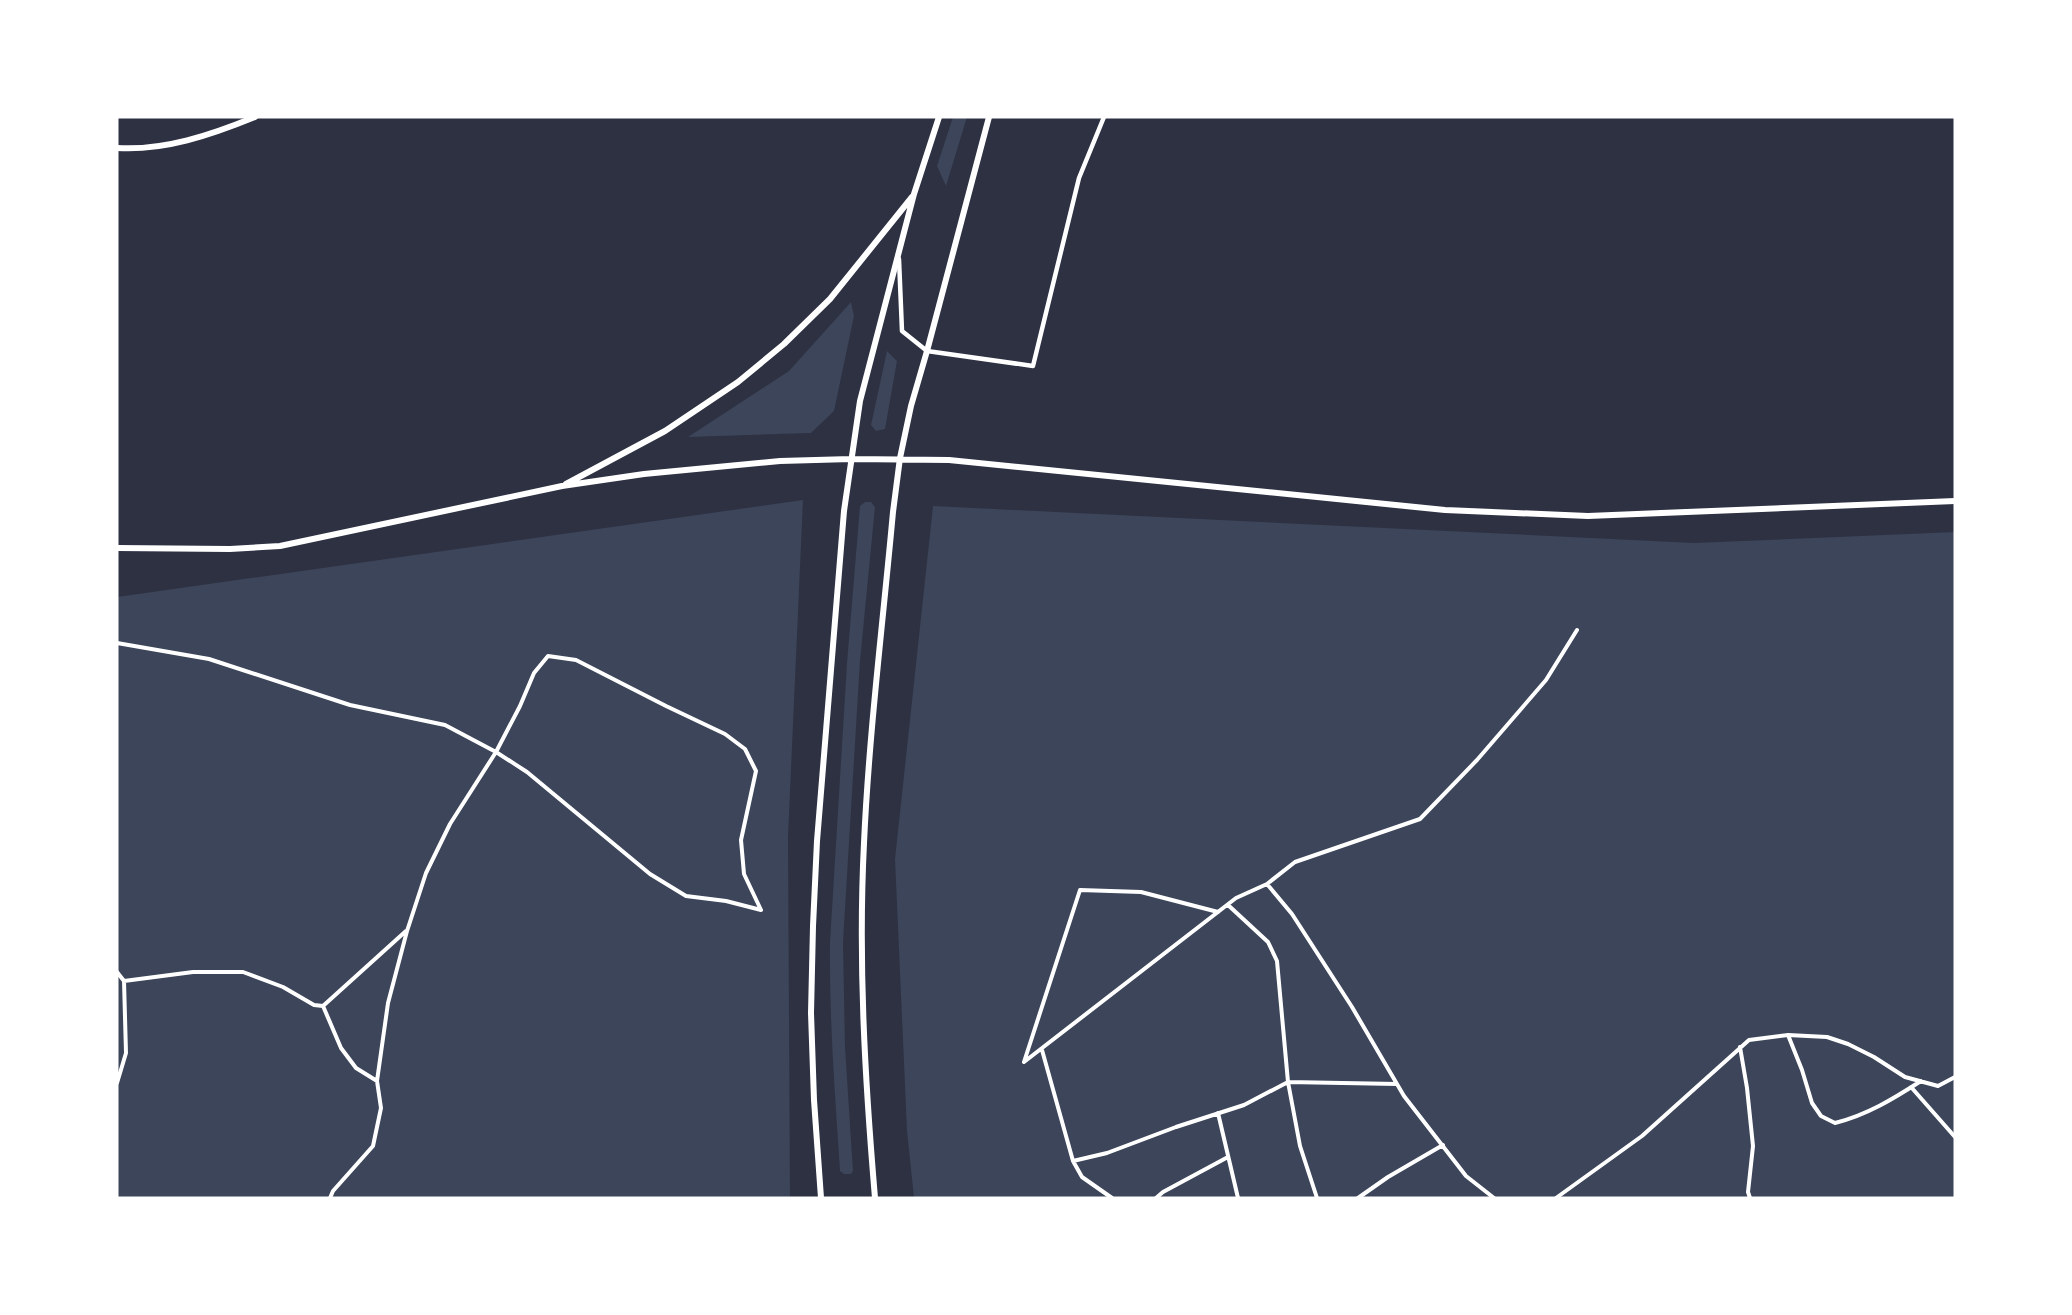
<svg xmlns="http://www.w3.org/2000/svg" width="2072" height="1315" viewBox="0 0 2072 1315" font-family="Inter,sans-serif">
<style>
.green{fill:#3c4559}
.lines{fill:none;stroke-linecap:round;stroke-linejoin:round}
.path{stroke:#fff;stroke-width:4}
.service{stroke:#fff;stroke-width:4.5}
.minor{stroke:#fff;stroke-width:6}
</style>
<rect width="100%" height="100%" fill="#2d3142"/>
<path class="green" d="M953 117H967L946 186 937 166Z
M851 302 854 316 834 411 811 433 688 437 789 371Z
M887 351 897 361 885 429 876 431 871 425Z
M803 500 788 837 790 1198H117V597Z
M865 502H871L875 507 860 661 843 942 845 1047 853 1171 851 1174H844L840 1171C835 1095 829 1018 830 942L847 663 860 506Z
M933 506 1694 543 1955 532V1198H914L907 1131 895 859Z"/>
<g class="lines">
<path class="path" d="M117 643 209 659 350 705 445 725 496 752 450 824 426 873 407 931 388 1003 377 1081 381 1108 373 1146 333 1191 330 1198
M548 656 576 660 666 706 725 734 745 749 756 771 741 840 744 874 761 910 726 901 686 896 650 874 527 772 496 752 520 706 534 673Z
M1267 884 1292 914 1352 1007 1404 1096 1466 1176 1494 1198
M1228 905 1268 942 1277 961 1288 1082 1300 1146 1317 1198
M117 972 124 981 126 1053 117 1083
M124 981 193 972H243L283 987 314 1005 323 1006 406 931
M323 1006 341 1048 356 1068 377 1081
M1788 1035 1802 1070 1812 1103 1821 1116 1835 1123C1867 1115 1893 1099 1921 1081
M1740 1047 1747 1088 1753 1146 1748 1192 1750 1198
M1042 1050 1073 1161 1082 1177 1112 1198
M1024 1062 1236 898 1267 884 1295 862 1420 819 1477 760 1546 680 1577 630
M1024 1062 1080 890 1141 892 1218 912
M1911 1087 1955 1137
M1218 1113 1238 1198
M1073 1161 1107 1153 1176 1127 1244 1105 1288 1082 1397 1084
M1156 1198 1163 1192 1228 1157
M1358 1198 1388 1177 1443 1145
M1556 1198 1642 1136 1749 1040 1788 1035 1827 1037 1848 1044 1874 1057 1905 1077 1938 1086 1955 1077"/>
<path class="service" d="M899 259 902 331 927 351 1033 366 1079 178 1104 117"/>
<path class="minor" d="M117 148C164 151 211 135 255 117
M566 484 665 431 738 382 784 344 830 299 912 197
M117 548 230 549 280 546 562 486 644 474 780 461 851 459 949 460 1445 510 1588 516 1955 501
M821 1198 814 1100 811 1013 813 926 817 841 844 511 860 401 914 194 939 117
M875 1198C865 1080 858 962 864 843 869 733 883 622 893 512L900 458 911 406 927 351 989 117"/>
</g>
<rect width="2072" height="1315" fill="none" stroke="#ffffff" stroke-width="237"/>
</svg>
